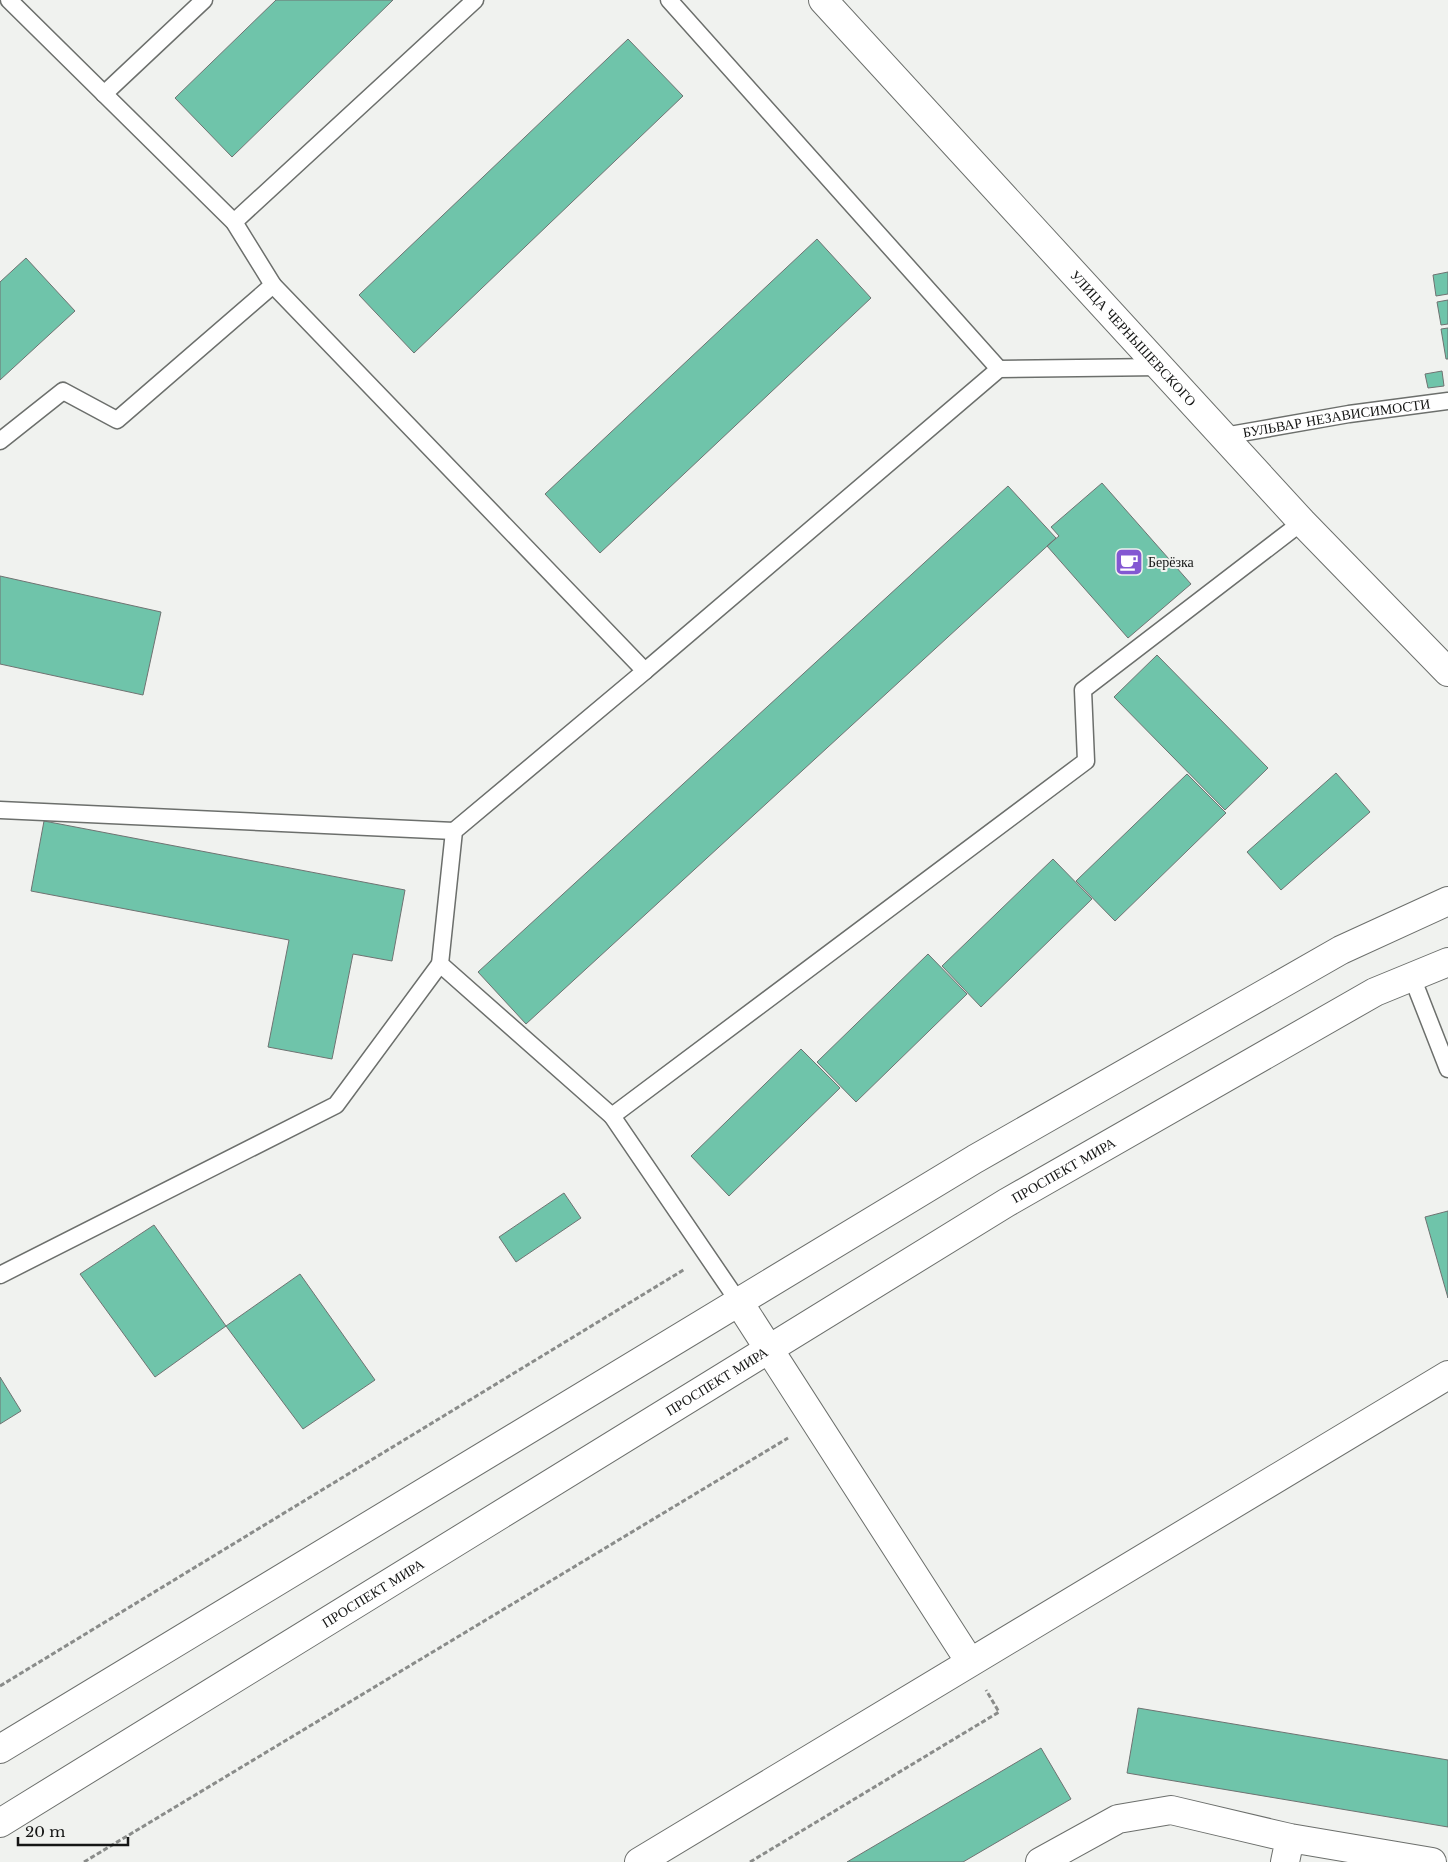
<svg xmlns="http://www.w3.org/2000/svg" width="1448" height="1862" viewBox="0 0 1448 1862" font-family="'Libre Baskerville',serif">
<style>
.building{fill:#6fc4aa;stroke:#6f7372}
.lines{fill:none;stroke-linecap:round;stroke-linejoin:round}
.service-casing{stroke:#6c6f6c;stroke-width:19}
.minor-casing{stroke:#6c6f6c;stroke-width:30}
.tertiary-casing{stroke:#6c6f6c;stroke-width:30}
.secondary-casing{stroke:#6c6f6c;stroke-width:30}
.path{stroke:#8a8c8a;stroke-width:3;stroke-dasharray:5 2.5;stroke-linecap:butt}
.service{stroke:#fff;stroke-width:16}
.minor{stroke:#fff;stroke-width:28}
.tertiary{stroke:#fff;stroke-width:28}
.secondary{stroke:#fff;stroke-width:28}
.labels{text-anchor:middle;stroke-width:4;stroke-linejoin:round;paint-order:stroke}
.street-label{font-size:14px;fill:#151615;stroke:#f0f2ef}
.poi-label{font-size:14px;fill:#151615;stroke:#f0f2ef;text-anchor:start}
</style>
<rect width="100%" height="100%" fill="#f0f2ef"/>
<path class="building" d="M276 0H393L232 157 175 98Z
M628 39 683 96 414 353 359 295Z
M817 239 871 298 600 553 545 494Z
M26 258 75 311 0 380V282Z
M1448 272V294L1436 296 1433 275Z
M1448 300V324L1441 325 1437 302Z
M1448 328V359H1446L1441 329Z
M1442 371 1444 386 1428 388 1425 374Z
M1102 483 1191 584 1128 638 1047 546 1059 536 1051 527Z
M1008 486 1056 538 526 1024 478 972Z
M0 576 161 612 143 695 0 664Z
M1157 655 1268 768 1225 810 1114 697Z
M1336 773 1370 812 1281 890 1247 852Z
M1187 774 1226 813 1115 921 1076 881Z
M44 821 405 890 392 961 353 954 332 1059 268 1047 289 940 31 891Z
M1053 859 1092 899 981 1007 942 966Z
M928 954 967 994 856 1102 817 1062Z
M801 1049 840 1088 729 1196 691 1156Z
M564 1193 581 1218 516 1262 499 1237Z
M1448 1211V1298L1425 1217Z
M154 1225 226 1326 155 1377 80 1274Z
M300 1274 375 1380 303 1429 226 1326Z
M0 1377 21 1411 0 1424Z
M1138 1708 1448 1760V1827L1127 1773Z
M1041 1748 1071 1799 963 1862H847Z"/>
<g class="lines">
<defs>
<g id="service">
<path d="M9 0 234 222 273 285 645 671 454 831 440 964 612 1116"/>
<path d="M669 0 999 369"/>
<path d="M104 94 204 0"/>
<path d="M234 222 475 0"/>
<path id="s1" d="M1224 436 1349 414 1448 401"/>
<path d="M0 441 63 391 117 420 273 285"/>
<path d="M645 671 999 369 1161 367"/>
<path d="M0 810 454 831"/>
<path d="M1412 977 1448 1069"/>
<path d="M0 1275 336 1105 440 964"/>
<path d="M738 1301 612 1116 1086 761 1083 690 1302 522"/>
</g>
<path id="minor" d="M738 1301 970 1662
M639 1862 1448 1375
M1040 1862 1118 1819 1171 1810 1290 1838
M1285 1862 1290 1838 1432 1862"/>
<g id="tertiary">
<path id="s2" d="M823 0 1302 522 1448 672"/>
</g>
<g id="secondary">
<path d="M0 1749 975 1159 1341 950 1448 901"/>
<path id="s3" d="M0 1823 1006 1203 1375 992 1448 962"/>
</g>
</defs>
<use href="#service" class="service-casing"/>
<use href="#minor" class="minor-casing"/>
<use href="#tertiary" class="tertiary-casing"/>
<use href="#secondary" class="secondary-casing"/>
<path class="path" d="M0 1686 685 1269
M84 1862 788 1438
M750 1862 999 1712 986 1690"/>
<use href="#service" class="service"/>
<use href="#minor" class="minor"/>
<use href="#tertiary" class="tertiary"/>
<use href="#secondary" class="secondary"/>
</g>
<defs>
<symbol id="cafe-square" viewBox="-11 -11 22 22"><rect x="-9" y="-9" width="18" height="18" rx="4" fill="#8358d2" stroke="#f0f2ef"/><path d="M-5.5-4.5H6V0H3Q3 3.5 0 3.5H-2.5Q-5.5 3.5-5.5 0ZM3-3.2v2h1.7v-2ZM-6 4.5H4V6H-6Z" fill="#fff"/></symbol>
</defs>
<g fill-rule="evenodd">
<use href="#cafe-square" x="1113" y="546" width="32" height="32"/>
</g>
<g class="labels">
<g class="street-label">
<text dy="5" stroke="none"><textPath href="#s2" startOffset="459">УЛИЦА ЧЕРНЫШЕВСКОГО</textPath></text>
<text dy="5" stroke="none"><textPath href="#s1" startOffset="114">БУЛЬВАР НЕЗАВИСИМОСТИ</textPath></text>
<text dy="5" stroke="none"><textPath href="#s3" startOffset="1248">ПРОСПЕКТ МИРА</textPath></text>
<text dy="5" stroke="none"><textPath href="#s3" startOffset="842">ПРОСПЕКТ МИРА</textPath></text>
<text dy="5" stroke="none"><textPath href="#s3" startOffset="438">ПРОСПЕКТ МИРА</textPath></text>
</g>
<g class="poi-label">
<text x="1148" y="567">Берёзка</text>
</g>
</g>
<path d="M18 1837v8h110v-8" fill="none" stroke="#151615" stroke-width="2.5"/>
<text x="25" y="1837" font-size="15" fill="#151615" stroke="#f0f2ef" stroke-width="4" paint-order="stroke">20 m</text>
</svg>
